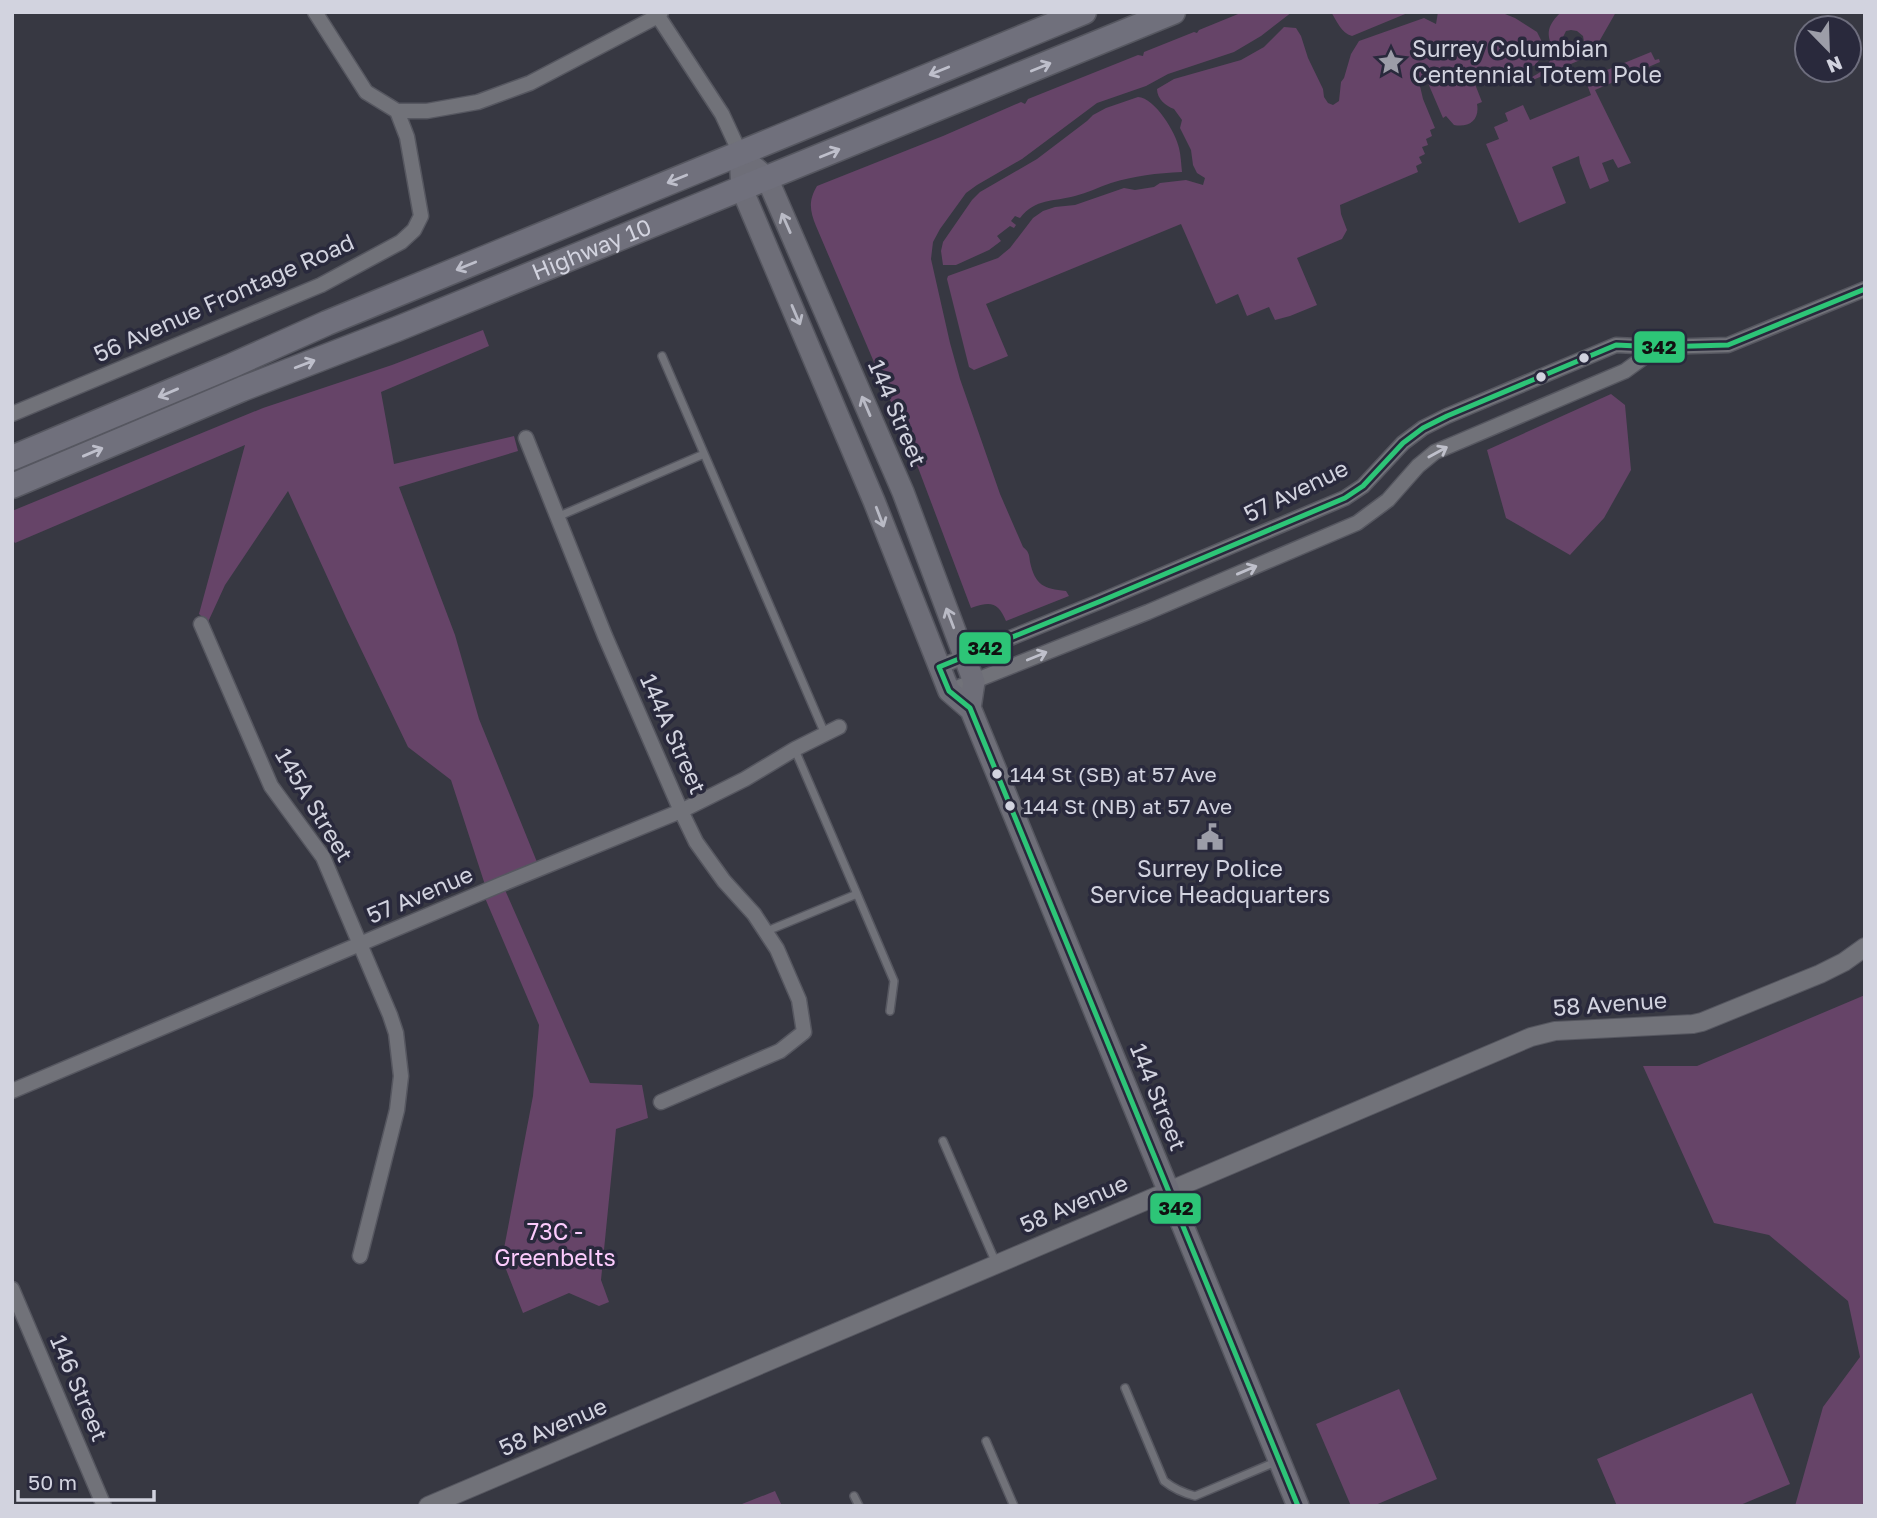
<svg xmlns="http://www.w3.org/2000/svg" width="1877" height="1518" viewBox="0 0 1877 1518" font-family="'Golos Text',sans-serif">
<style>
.green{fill:#664468;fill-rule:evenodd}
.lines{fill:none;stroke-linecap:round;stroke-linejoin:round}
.service-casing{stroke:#565760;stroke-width:10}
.minor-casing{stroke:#565760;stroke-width:17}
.tertiary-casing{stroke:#565760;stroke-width:20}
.secondary-casing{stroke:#565760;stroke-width:24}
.trunk-casing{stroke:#565760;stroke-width:27}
.service{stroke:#717279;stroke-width:7}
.minor{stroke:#717279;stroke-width:14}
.tertiary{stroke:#717279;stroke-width:18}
.secondary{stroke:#6e6e78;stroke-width:21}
.trunk{stroke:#70707c;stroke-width:24}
.bus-1-casing{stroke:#29293c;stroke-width:10}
.bus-1{stroke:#2dc577;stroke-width:5}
.oneway{stroke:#bebfcb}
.oneway2{stroke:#b9bac5}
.oneway3{stroke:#bfc0cb}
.bus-dot{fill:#d2d3df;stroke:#29293c;stroke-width:2.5}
.labels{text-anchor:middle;stroke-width:7;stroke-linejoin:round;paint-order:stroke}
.bus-label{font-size:21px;fill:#d2d3df;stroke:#29293c;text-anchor:start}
.poi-label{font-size:23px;fill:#d2d3df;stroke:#29293c;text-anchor:start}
.street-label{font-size:23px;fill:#d2d3df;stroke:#29293c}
.park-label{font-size:23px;fill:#fccbfd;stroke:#29293c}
.line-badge{stroke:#29293c;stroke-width:2.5}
.pale-badge-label{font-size:19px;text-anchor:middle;font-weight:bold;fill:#111}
</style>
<rect width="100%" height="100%" fill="#373842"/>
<path class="green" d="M1243 12H1292L1261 36 1234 52 1168 74 1146 86 1097 103 1022 159 977 185 966 193 940 229 933 242 931 259 950 343 960 379 1000 494 1023 547C1029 552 1029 554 1030 562 1035 585 1044 589 1066 591L1069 596 1006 621C998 602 991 601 971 608L911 449 816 226C810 211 808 201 817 186L943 136 1021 102 1025 104 1028 99 1138 55 1143 56 1144 52 1194 32 1197 33 1199 30Z
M1331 12H1410L1352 36C1341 33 1337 21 1331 12Z
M1438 12H1500L1515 18 1537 32 1541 40 1544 50 1541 58 1535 65 1499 83H1490L1479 76 1473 79 1482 102 1477 104C1480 120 1469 128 1454 125L1446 116 1443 118 1425 76 1419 82 1423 99 1435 128 1430 130 1432 136 1426 139 1428 145 1422 147 1425 154 1419 157 1422 163 1416 166 1418 172 1340 205 1341 214 1347 230 1342 239 1297 258 1317 305 1290 316 1275 320 1269 307 1247 316 1238 294 1216 304 1181 224 986 304 1008 356 974 370 969 367 947 279 948 276 998 258 1010 248 1033 218 1043 211 1055 207 1075 205 1124 188 1135 190 1154 187 1160 183 1186 180 1203 185 1205 178 1197 173 1193 165 1191 150 1180 128 1182 120 1174 109C1166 106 1157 99 1157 89L1174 79 1241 60 1264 47 1284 27 1296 28 1301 36 1308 58 1323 89 1324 97 1328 103 1333 105 1339 101 1341 82 1344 78 1351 54 1359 41 1424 18 1436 24Z
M1561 12H1616L1596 47 1585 58 1516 87C1526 78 1540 76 1548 64 1562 44 1534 38 1561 12ZM1571 30 1577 31 1583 36 1584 42 1580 46 1566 47 1561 41 1566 31Z
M1651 52 1655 60 1659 59 1660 62 1595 90 1631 163 1618 168 1613 159 1602 163 1609 181 1590 189 1580 163 1579 156 1552 167 1566 203 1519 223 1486 144 1499 139 1494 127 1508 121 1505 113 1523 105 1530 120 1591 95 1585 79Z
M1138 97C1155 98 1176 133 1179 148 1181 156 1181 164 1182 172 1157 173 1134 176 1111 183 1099 187 1087 193 1075 196 1053 202 1036 198 1020 218L1015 216 1011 221 1016 225 1014 228 1010 226 997 236 1001 241 989 250 956 265H943L941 251 943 242 972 200 980 192 1037 159 1087 121 1093 115 1106 108Z
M483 330 489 346 381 392 394 464 514 436 518 451 399 487 455 635 479 719 539 867 486 888 451 780 408 747 346 618 288 491 225 585 208 622 199 614 245 445 15 543 12 539V511L263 408 392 365Z
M1611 394 1625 405 1631 470 1604 518 1570 555 1506 518 1487 450Z
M505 890 590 1083 642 1085 648 1118 616 1129 601 1280 609 1302 599 1306 569 1293 523 1313 502 1259 533 1096 539 1025 485 898Z
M1865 995V1506H1795L1823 1407 1860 1357 1848 1301 1769 1235 1714 1223 1643 1066H1697Z
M1399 1389 1437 1479 1373 1506H1351L1316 1424Z
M1752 1393 1790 1484 1738 1506H1617L1597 1459Z
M775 1491 782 1506H737Z"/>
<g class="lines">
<defs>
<path id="service" d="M662 356 825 734
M557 517 704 454
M795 750 857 894
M767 931 857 894 894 981 890 1011
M943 1141 996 1263
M1125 1388 1164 1481C1174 1489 1183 1493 1195 1496L1278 1461
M986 1441 1014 1506
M854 1496 859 1506"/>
<path id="minor" d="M315 12 366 92 397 111
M658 16 722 114 740 153
M397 111H427L478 102 530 83 658 16 661 12
M12 414 321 285 401 242 414 230 421 216 407 137 397 111
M526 438 605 636 681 811 696 842 724 881 754 914 777 949 799 1000 804 1032 780 1051 661 1102
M201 624 271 786 323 857 390 1015 396 1033 401 1076 397 1110 360 1256
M939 667 1101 601 1345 498 1363 486 1403 443 1423 428 1447 416 1616 345 1658 347 1728 345 1865 289
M949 691 1148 612 1357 523 1388 500 1418 466 1435 452 1625 371 1658 347
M12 1091 502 884 681 811 745 779 795 749 839 727
M12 1289 104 1506"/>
<path id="tertiary" d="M428 1506 1531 1037 1555 1031 1693 1024 1702 1022 1820 974 1844 962 1865 947"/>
<path id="secondary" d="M740 153 742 189 874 501 949 691 971 710 1298 1506
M754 167 767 178 903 492 974 682 970 708"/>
<g id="trunk">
<path d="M12 458 231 366 327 323 1084 12"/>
<path id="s1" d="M12 486 242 389 397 329 1173 12"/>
</g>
</defs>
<use href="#service" class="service-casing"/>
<use href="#minor" class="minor-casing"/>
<use href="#tertiary" class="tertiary-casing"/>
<use href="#secondary" class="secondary-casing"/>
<use href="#trunk" class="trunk-casing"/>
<use href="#service" class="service"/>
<use href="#minor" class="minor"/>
<use href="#tertiary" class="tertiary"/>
<use href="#secondary" class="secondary"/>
<use href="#trunk" class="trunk"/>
<defs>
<path id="bus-1" d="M1298 1506 970 708 949 691 939 667 1101 601 1345 498 1363 486 1403 443 1423 428 1447 416 1616 345 1658 347 1728 345 1865 289"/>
</defs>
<use href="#bus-1" class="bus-1-casing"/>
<use href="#bus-1" class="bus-1"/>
</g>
<defs><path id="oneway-shaft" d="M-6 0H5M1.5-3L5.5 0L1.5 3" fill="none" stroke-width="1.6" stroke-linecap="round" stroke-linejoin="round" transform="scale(1.75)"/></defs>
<g class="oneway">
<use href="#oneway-shaft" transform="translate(1041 67) rotate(-22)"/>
<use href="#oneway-shaft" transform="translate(939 71) rotate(158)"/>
<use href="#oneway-shaft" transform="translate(830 153) rotate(-22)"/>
<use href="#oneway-shaft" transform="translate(677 179) rotate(158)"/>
<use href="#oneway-shaft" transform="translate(466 266) rotate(158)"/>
<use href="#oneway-shaft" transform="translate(305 364) rotate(-21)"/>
<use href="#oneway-shaft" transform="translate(168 393) rotate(157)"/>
<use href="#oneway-shaft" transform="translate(93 452) rotate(-23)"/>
</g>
<g class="oneway2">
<use href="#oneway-shaft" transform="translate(786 223) rotate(-114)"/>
<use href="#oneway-shaft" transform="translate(796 315) rotate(67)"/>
<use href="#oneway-shaft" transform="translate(866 406) rotate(-113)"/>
<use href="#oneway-shaft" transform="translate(880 517) rotate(69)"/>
<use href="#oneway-shaft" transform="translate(950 618) rotate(-111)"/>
</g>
<g class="oneway3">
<use href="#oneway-shaft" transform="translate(1438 452) rotate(-29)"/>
<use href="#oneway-shaft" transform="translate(1247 570) rotate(-23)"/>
<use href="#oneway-shaft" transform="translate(1037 656) rotate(-22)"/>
</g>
<defs>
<symbol id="sight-bare" viewBox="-9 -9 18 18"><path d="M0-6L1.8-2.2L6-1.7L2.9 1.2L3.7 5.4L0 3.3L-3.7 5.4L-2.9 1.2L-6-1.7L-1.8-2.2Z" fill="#9c9da8" stroke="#29293c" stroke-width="2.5" paint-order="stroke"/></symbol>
<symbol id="civic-bare" viewBox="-9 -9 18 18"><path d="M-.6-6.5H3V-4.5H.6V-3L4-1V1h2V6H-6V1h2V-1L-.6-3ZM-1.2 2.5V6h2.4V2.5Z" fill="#9c9da8" stroke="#29293c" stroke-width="2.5" paint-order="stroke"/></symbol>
</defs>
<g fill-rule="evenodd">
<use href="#sight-bare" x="1372" y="43" width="38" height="38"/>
<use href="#civic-bare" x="1191" y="818" width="38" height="38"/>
</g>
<g class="bus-dot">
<circle cx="1584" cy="358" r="6"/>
<circle cx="1541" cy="377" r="6"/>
<circle cx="997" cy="774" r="6"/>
<circle cx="1010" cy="806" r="6"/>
</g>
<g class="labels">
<g class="bus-label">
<text x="1010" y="782">144 St (SB) at 57 Ave</text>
<text x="1023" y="814">144 St (NB) at 57 Ave</text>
</g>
<g class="poi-label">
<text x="1412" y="57">Surrey Columbian<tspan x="1412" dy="26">Centennial Totem Pole</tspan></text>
<text x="1210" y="877" text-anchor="middle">Surrey Police<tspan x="1210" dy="26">Service Headquarters</tspan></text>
</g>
<g class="street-label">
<text dy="8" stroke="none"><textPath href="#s1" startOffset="626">Highway 10</textPath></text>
<text transform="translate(224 298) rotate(-24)" y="8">56 Avenue Frontage Road</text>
<text transform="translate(897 413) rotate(67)" y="8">144 Street</text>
<text transform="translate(1296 491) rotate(-26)" y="8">57 Avenue</text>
<text transform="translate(673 734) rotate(66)" y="8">144A Street</text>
<text transform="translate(314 805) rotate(59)" y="8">145A Street</text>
<text transform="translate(420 895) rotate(-23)" y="8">57 Avenue</text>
<text transform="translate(1610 1004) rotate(-4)" y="8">58 Avenue</text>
<text transform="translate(1158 1097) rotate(68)" y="8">144 Street</text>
<text transform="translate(1074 1204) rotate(-23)" y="8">58 Avenue</text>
<text transform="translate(79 1388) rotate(67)" y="8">146 Street</text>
<text transform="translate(553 1427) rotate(-23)" y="8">58 Avenue</text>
</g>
<g class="park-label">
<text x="555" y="1240">73C -<tspan x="555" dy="26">Greenbelts</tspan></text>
</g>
</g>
<g class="line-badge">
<rect x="1633" y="330" width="53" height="34" rx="7" fill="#2dc577"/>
<rect x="958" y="631" width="54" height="34" rx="7" fill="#2dc577"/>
<rect x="1149" y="1192" width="53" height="33" rx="7" fill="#2dc577"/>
</g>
<g class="pale-badge-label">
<text x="1659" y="354">342</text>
<text x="985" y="655">342</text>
<text x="1176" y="1215">342</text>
</g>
<rect width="1877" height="1518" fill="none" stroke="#d2d3df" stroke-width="28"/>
<g transform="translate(1828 49) rotate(157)"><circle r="33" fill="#29293c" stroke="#6d6d7d" stroke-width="2"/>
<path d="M0-5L12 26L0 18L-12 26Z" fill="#9c9da8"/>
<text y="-10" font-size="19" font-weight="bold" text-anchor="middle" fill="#d2d3df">N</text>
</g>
<path d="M18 1490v10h136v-10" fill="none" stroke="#d2d3df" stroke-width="3.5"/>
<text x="28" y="1490" font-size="21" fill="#d2d3df" stroke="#29293c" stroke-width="5" paint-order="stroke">50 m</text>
</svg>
